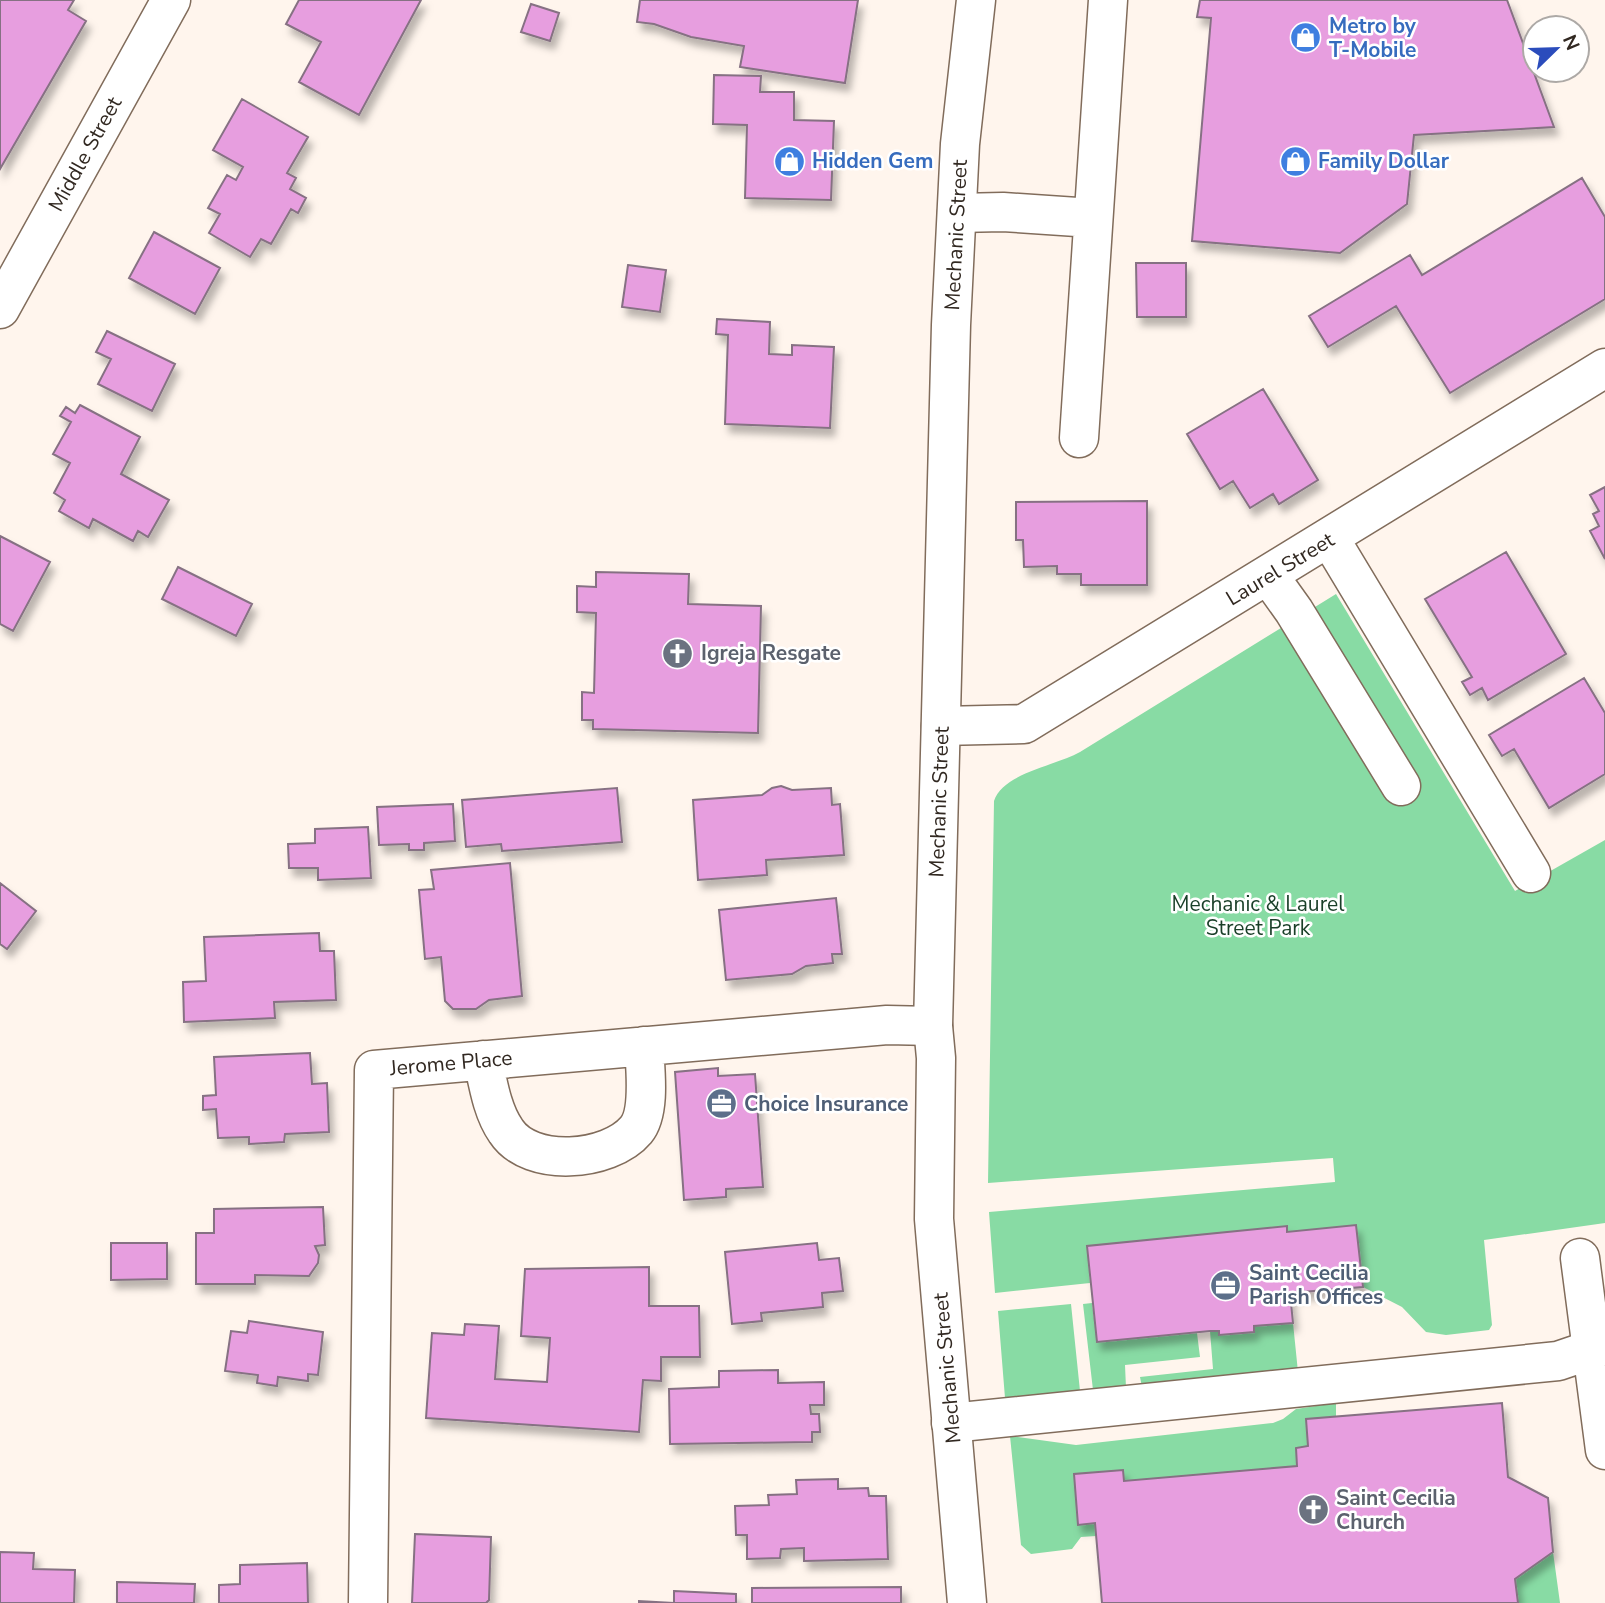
<svg xmlns="http://www.w3.org/2000/svg" width="1605" height="1603" viewBox="0 0 1605 1603" font-family="'Nunito Sans',sans-serif">
<style>
.green{fill:#88dba4}
.building{fill:#e79edf;stroke:#867183;stroke-width:2;filter:url(#shadow)}
.lines{fill:none;stroke-linecap:round;stroke-linejoin:round}
.minor-casing{stroke:#816c5b;stroke-width:41}
.major-casing{stroke:#816c5b;stroke-width:41}
.minor{stroke:#fff;stroke-width:38}
.major{stroke:#fff;stroke-width:38}
.labels{text-anchor:middle;stroke-width:5;stroke-linejoin:round;paint-order:stroke}
.shop-label{font-size:21px;font-weight:bold;fill:#366cbe;stroke:#fff;text-anchor:start}
.street-label{font-size:21px;fill:#312821;stroke:#fff}
.worship-label{font-size:21px;font-weight:bold;fill:#5b616d;stroke:#fff;text-anchor:start}
.park-label{font-size:21px;fill:#193f28;stroke:#fff}
.service-label{font-size:21px;font-weight:bold;fill:#4e5e75;stroke:#fff;text-anchor:start}
</style>
<defs>
<filter id="shadow"><feDropShadow dx="4.5" dy="8" stdDeviation="3.5" flood-color="#0004"/></filter>
</defs>
<rect width="100%" height="100%" fill="#fff5ed"/>
<path class="green" d="M1336 594 1515 891 1605 840V1223L1484 1240 1492 1325 1489 1330 1446 1335 1426 1332 1402 1307 1363 1287 1356 1225 1287 1232 1286 1226 1087 1246 1090 1283 995 1293 989 1212 1335 1182 1333 1158 988 1183 994 801C1003 773 1055 766 1080 752Z
M1092 1303 1097 1342 1197 1333 1200 1357 1125 1365 1126 1388 1093 1390 1083 1304Z
M1071 1304 1080 1391 1005 1398 998 1311Z
M1293 1323 1298 1372 1142 1387 1140 1377 1213 1369 1210 1331H1219L1220 1335 1254 1332V1326Z
M1336 1403V1416L1306 1419 1308 1446 1296 1448 1297 1466 1124 1481 1122 1470 1075 1474 1078 1524 1095 1523 1096 1536 1081 1537 1072 1549 1031 1554 1021 1545 1010 1436 1076 1445 1273 1423 1283 1419 1296 1409Z
M1553 1552 1560 1603H1518L1515 1579Z"/>
<path class="building" d="M0 0H74L68 10 86 21 0 169Z
M299 0H421L359 115 299 82 321 42 286 24Z
M640 0H858L845 83 740 67 744 46 691 37 654 24 637 22Z
M1200 0H1507L1554 127 1414 135 1407 204 1340 253 1192 241 1211 18 1197 17Z
M531 4 559 13 550 41 521 32Z
M714 75 761 76 760 92H794V120L834 121 831 200 745 198 747 125 713 124Z
M242 99 308 137 287 173 296 178 290 189 306 198 298 213 291 209 271 244 261 239 250 257 209 233 220 214 208 208 227 175 236 180 243 167 213 150Z
M1582 178 1605 217V299L1450 393 1396 306 1328 347 1309 316 1410 255 1422 275Z
M154 232 220 268 195 314 129 278Z
M1136 263H1186V317H1137Z
M628 265 666 270 660 312 622 307Z
M717 319 770 322 769 354 792 355V345L834 347 830 428 725 424 728 335 716 334Z
M107 331 175 364 152 411 98 384 111 359 96 352Z
M1263 389 1318 480 1279 504 1273 494 1250 508 1233 481 1220 489 1187 434Z
M80 405 140 437 121 474 169 500 148 537 138 531 133 541 93 519 89 528 59 511 65 500 54 493 70 463 53 454 71 422 60 416 66 407 75 413Z
M1605 487V559L1590 531 1599 526 1593 514 1599 511 1590 495Z
M1147 501V585H1081V574H1057V566L1024 567 1023 540H1016V502Z
M0 536 50 562 13 631 0 624Z
M1506 552 1566 654 1488 700 1482 688 1470 695 1462 682 1472 677 1425 599Z
M178 567 252 604 236 636 162 599Z
M596 572 689 574 688 604 761 606 758 733 593 729V720H582V692L594 693 596 613 577 612V586L596 587Z
M1584 678 1605 713V774L1549 808 1514 749 1502 756 1489 735Z
M781 786 792 790 831 788 832 805 840 804 844 855 766 860 767 875 698 880 693 800 762 795 772 788Z
M617 788 622 842 502 851 501 844 466 847 462 800Z
M453 804 455 841 424 843V850H409V844L379 845 377 807Z
M368 827 371 878 318 880V868H289L288 844 315 843V829Z
M510 863 522 996 489 1000 476 1009H453L445 1001 441 957 425 959 419 890 434 889 431 870Z
M0 883 36 911 7 949 0 944Z
M836 898 842 954H832L833 963 806 966 792 974 726 980 719 910Z
M319 933 320 951H334L336 1000 274 1002 275 1018 184 1022 183 982 206 981 204 937Z
M310 1053 312 1084 327 1083 329 1132 285 1134 284 1142 249 1144V1137L218 1138 216 1109 203 1110V1096L216 1095 214 1057Z
M718 1068V1076L755 1074 763 1187 726 1189V1197L684 1200 675 1072Z
M323 1207 325 1245 315 1246 319 1255 318 1263 309 1276 255 1275V1284H196V1233H214V1209Z
M1356 1225 1363 1287 1290 1293 1293 1323 1254 1326V1332L1219 1335V1331H1210L1097 1342 1087 1246 1287 1226V1232Z
M111 1243H167V1279L111 1280Z
M817 1243 819 1260 839 1258 843 1291 822 1293 823 1307 761 1313 762 1321 732 1324 725 1252Z
M649 1267V1306H699L700 1357H661V1381L643 1380 639 1432 426 1418 432 1333 464 1335 465 1324 499 1326 495 1379 547 1382 550 1338 521 1336 525 1269Z
M249 1321 323 1332 318 1375 308 1374V1381L278 1377 277 1386 257 1383 258 1375 225 1371 231 1331 247 1333Z
M778 1370V1383L824 1382V1405H810L811 1414H819L820 1432H812V1442L670 1444 669 1389 719 1387V1371Z
M1502 1403 1508 1477 1548 1498 1553 1552 1515 1579 1518 1603H1102L1095 1523 1078 1525 1074 1474 1123 1470 1124 1481 1297 1466 1296 1448 1308 1446 1306 1419Z
M838 1479V1489L868 1488 869 1496H886L888 1559 804 1561V1548L781 1549 780 1558 747 1559V1535H736L735 1506 769 1505 768 1495 797 1494 796 1480Z
M415 1534 491 1537 489 1600 486 1603H412Z
M0 1552 34 1553 33 1569 75 1570 74 1603H0Z
M307 1563 308 1603H219V1585L240 1584V1565Z
M117 1582 195 1584 194 1603H117Z
M901 1587V1603H752V1588Z
M674 1591 736 1594V1603H639V1601L674 1603Z"/>
<g class="lines">
<defs>
<path id="minor" d="M957 213 1003 212 1092 218
M0 309 171 0
M1079 438 1108 0
M1330 539 1531 873
M1269 576 1294 611 1401 786
M941 726 1024 724 1605 368
M483 1060C488 1083 492 1111 506 1131 530 1168 609 1162 636 1130 651 1112 645 1068 644 1046
M1580 1258 1605 1450
M951 1423 1558 1361 1605 1345
M368 1603 374 1070 887 1025 933 1026"/>
<path id="major" d="M967 1603 934 1219 936 1058 933 1026 951 325 960 144 976 0"/>
</defs>
<use href="#minor" class="minor-casing"/>
<use href="#major" class="major-casing"/>
<use href="#minor" class="minor"/>
<use href="#major" class="major"/>
</g>
<defs>
<symbol id="shop-disc" viewBox="-11 -11 22 22"><circle r="9.5" fill="#3f7fe0" stroke="#fff"/><path d="M-5-2.5h2.3a2.7 3.5 0 0 1 5.4 0H5L5.5 6h-11ZM-1.5-2.5h3a1.5 2.3 0 0 0-3 0Z" fill="#fff"/></symbol>
<symbol id="church-disc" viewBox="-11 -11 22 22"><circle r="9.5" fill="#6b7280" stroke="#fff"/><path d="M-1.2-6h2.4v3.5h3.3v2.4h-3.3V6h-2.4V-.1h-3.3v-2.4h3.3Z" fill="#fff"/></symbol>
<symbol id="office-disc" viewBox="-11 -11 22 22"><circle r="9.5" fill="#5c6f8a" stroke="#fff"/><path d="M-6-3h4V-5.5h4V-3h4V5H-6ZM-1-4.5V-3h2v-1.5ZM-6 0V1H6V0Z" fill="#fff"/></symbol>
</defs>
<g fill-rule="evenodd">
<use href="#shop-disc" x="1288" y="20" width="35" height="35"/>
<use href="#shop-disc" x="772" y="144" width="35" height="35"/>
<use href="#shop-disc" x="1278" y="144" width="35" height="35"/>
<use href="#church-disc" x="660" y="636" width="35" height="35"/>
<use href="#office-disc" x="704" y="1086" width="35" height="35"/>
<use href="#office-disc" x="1208" y="1268" width="35" height="35"/>
<use href="#church-disc" x="1296" y="1492" width="35" height="35"/>
</g>
<g class="labels">
<g class="shop-label">
<text x="1329" y="33">Metro by<tspan x="1329" dy="24">T-Mobile</tspan></text>
<text x="812" y="168">Hidden Gem</text>
<text x="1318" y="168">Family Dollar</text>
</g>
<g class="street-label">
<text transform="translate(85 154) rotate(-61)" y="7">Middle Street</text>
<text transform="translate(956 235) rotate(-87)" y="7">Mechanic Street</text>
<text transform="translate(1280 569) rotate(-31)" y="7">Laurel Street</text>
<text transform="translate(939 802) rotate(-88)" y="7">Mechanic Street</text>
<text transform="translate(451 1063) rotate(-5)" y="7">Jerome Place</text>
<text transform="translate(947 1368) rotate(-95)" y="7">Mechanic Street</text>
</g>
<g class="worship-label">
<text x="701" y="660">Igreja Resgate</text>
<text x="1336" y="1505">Saint Cecilia<tspan x="1336" dy="24">Church</tspan></text>
</g>
<g class="park-label">
<text x="1258" y="911">Mechanic &amp; Laurel<tspan x="1258" dy="24">Street Park</tspan></text>
</g>
<g class="service-label">
<text x="744" y="1111">Choice Insurance</text>
<text x="1249" y="1280">Saint Cecilia<tspan x="1249" dy="24">Parish Offices</tspan></text>
</g>
</g>
<g transform="translate(1556 49) rotate(67)"><circle r="33" fill="#ffffff" stroke="#ada9a6" stroke-width="2"/>
<path d="M0-5L12 26L0 18L-12 26Z" fill="#2b4cbc"/>
<text y="-10" font-size="19" font-weight="bold" text-anchor="middle" fill="#312821">N</text>
</g>
</svg>
